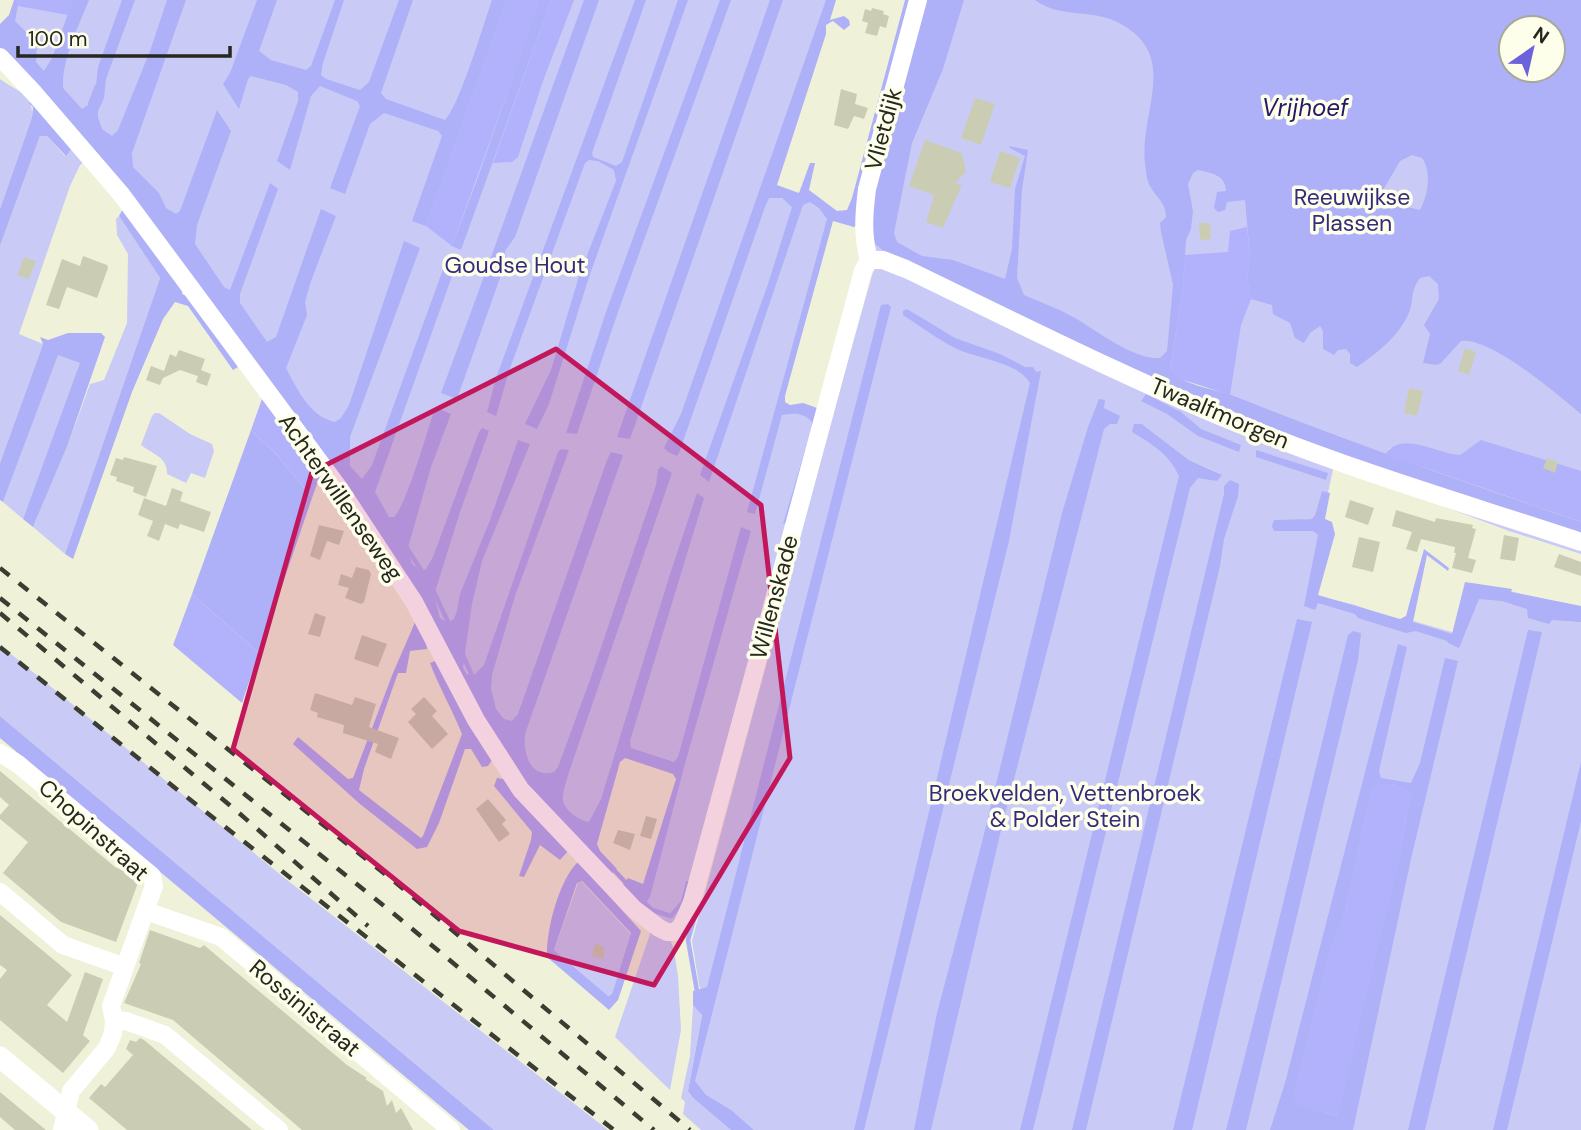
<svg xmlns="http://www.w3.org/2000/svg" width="1581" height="1130" viewBox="0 0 1581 1130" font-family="'DM Sans',sans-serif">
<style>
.green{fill:#c9cbf6;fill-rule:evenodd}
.forest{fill:#b1b2fb}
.water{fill:#aeb0f8;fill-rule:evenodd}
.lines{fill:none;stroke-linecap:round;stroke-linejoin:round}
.stream{stroke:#aeb0f8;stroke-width:4.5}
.building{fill:#cacdb3}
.minor{stroke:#fff;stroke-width:18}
.tertiary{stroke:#fff;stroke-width:21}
.rail{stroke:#3b3d32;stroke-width:4.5;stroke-dasharray:12 12;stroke-linecap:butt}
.marked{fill:#c2185b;fill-opacity:0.2;stroke:#c2185b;stroke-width:5;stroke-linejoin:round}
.labels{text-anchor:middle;stroke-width:7;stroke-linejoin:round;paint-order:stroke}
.street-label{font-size:23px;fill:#26271e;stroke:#fdffea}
.park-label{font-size:23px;fill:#352b7d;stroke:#fdffea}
.water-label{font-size:24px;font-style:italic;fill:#251667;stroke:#fdffea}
</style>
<rect width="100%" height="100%" fill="#eff2d8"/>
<path class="green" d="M19 0H831L768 187 804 197 832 213 779 403 817 416 685 902 672 925 661 924 643 907 680 772 621 752 589 837 559 816 463 667 3 43Z
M932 0H1581V511L1390 448 1385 454 1300 424 1230 395V392L1121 355 886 243ZM1511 28H1553V70H1511Z
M0 79C16 91 34 94 32 117L0 209Z
M40 136H47L65 156 75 144 87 160 80 165 70 186 19 334 43 344 0 463V246Z
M119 216 160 278 65 554 33 527 67 447 90 384 104 380 127 323 128 254 117 235 116 219Z
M873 233 895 256 998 308 1581 537V554L1509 531 1334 465 1328 493 1322 492 1315 515 1312 519H1302L1322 530 1311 595 1352 604 1408 623 1410 620 1455 633 1471 589 1510 591 1581 609V1130H740L689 1088 709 1007 704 988 701 990 699 985 692 941 848 360 873 272 878 265ZM1142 424 1189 460 1221 474 1159 449 1144 438Z
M58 354 81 363 23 519 3 502Z
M155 413H159L190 434 212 444 214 451 205 478 191 473 186 483 167 474C168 457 152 454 141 445L152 416Z
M0 645 287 880 608 1130H494L0 716Z
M581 881 631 934 612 994 607 996 554 950 578 883Z
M652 928 670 939 674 950 678 976 681 1030 670 1090 615 1037Z
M693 1005 702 1014 688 1091 693 1098 731 1130H701L683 1114 685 1102 681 1098 690 1056Z"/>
<path class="forest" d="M19 0H73L68 15 18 6Z
M507 0H541L452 246 426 226Z
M551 0H574L543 81 518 157 512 162 493 163Z
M1247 227 1250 256 1247 279 1251 299 1241 325 1230 395 1177 378 1170 372 1183 287 1185 255 1228 252 1230 231Z
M263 396 321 473 312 498 278 456 251 430Z
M1481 440 1581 471V522L1385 454C1403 430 1435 453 1460 455Z
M192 594 259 653 242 703 173 645Z
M1377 784H1392L1411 793 1400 853 1339 1116 1298 1105 1294 1097 1330 952 1346 909 1371 792Z"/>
<path class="water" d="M14 0H19L15 21 37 43 36 62 44 71 52 58 73 0H89C78 28 62 58 63 88L82 109 90 104 95 94 98 67 122 0H135L106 79 104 98 98 111V117L102 129 112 136 118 130 150 51 167 0H186L132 153 133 167 159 193 166 208 176 214 180 211 217 110 231 131 197 225 195 244 224 287 230 290 270 183 278 189 240 294V303L267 342 276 337 321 209 336 216 311 281 305 302 307 315 286 368C297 389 310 417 335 422L341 418 349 405 404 241 420 248 350 437V466L362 479 372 465 446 261 456 265 375 492 389 517H394C406 506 427 432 434 411L437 408 451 414 431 467 408 548 412 564 421 571 426 569 433 557 479 432 482 428 489 431 460 512 434 595 440 618 448 623 454 619 457 611 460 594 490 520 518 440 530 444 482 561 472 604 463 667 467 674 473 676 484 665 558 452 561 449 569 450 515 596 492 675 491 689 496 709 504 719 512 721 518 714 607 460 611 452 623 455 525 734C523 753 530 779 554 772L558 767 591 677 656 485 658 470 661 466 672 473 569 772C567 780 562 792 563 801 565 811 580 821 589 822L601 799 670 574 697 493 704 498 630 741 631 748 674 762 678 757 741 527 751 531 686 760 650 897 643 907 622 886 628 878 643 884 676 779 673 774 625 758 620 762 597 844 600 851 617 869 611 874 535 796 508 761 377 534 0 49V24L9 15Z
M257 0H277L259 51 271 60 306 70 311 66 335 0H344L323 63 321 75 326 79 360 90 369 82 399 0H413L381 93 386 99 445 120C459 107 484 23 492 0H507L426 226 412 221 442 136 438 131 384 113 370 124 345 194 330 188 360 106 357 101 320 86 311 96 290 170 277 161 298 101V92L286 85 251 76 248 79 239 109 223 84 230 73Z
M540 0H551L461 250 452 246 477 180Z
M584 0H599L515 237 505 251 506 261 457 399 441 393C490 262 536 131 584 0Z
M635 0H646L592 153 593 157 616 166 622 162 678 0H688L589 277 549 404 537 429 525 424 551 370 579 276 616 181 614 170 598 161 589 160 585 163 509 371 496 416 487 412 496 378Z
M720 0H731L619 309 577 434 566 433 606 312Z
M770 0H783L630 439 617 437Z
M826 0H836L830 20 844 16 849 20 850 25 844 30 833 21 826 25V34L777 185 799 193 810 163H815L809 190 837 211 847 210 852 198 905 0H910L858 224 854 227 833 221 785 396V402L790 405 803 403 820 409 788 522 783 524 811 430 812 422C803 412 794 413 782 415L755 514 747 512 827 219 819 208 810 202 803 205 709 482 700 475 769 281 792 207 782 198H769L765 207 679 453 677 456 668 452 664 448 681 414Z
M925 0H964L943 69 912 143 894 233 897 242 922 256 953 260 1005 279 1012 249 1015 189 1025 156 1010 148 1009 146 1028 150 1022 190 1017 278 1024 295C1040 302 1059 309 1075 318 1097 331 1134 360 1160 358L1167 351 1173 285 1161 232 1160 223 1166 217C1166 202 1155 197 1149 184 1146 178 1146 169 1145 163 1139 111 1182 54 1117 22 1091 9 1058 18 1035 0H1581V414C1557 394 1491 337 1461 341L1441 363 1437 365 1423 363 1430 334 1424 325 1439 299 1438 284 1429 276 1420 278C1409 293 1415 300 1408 315 1397 338 1378 352 1357 367L1350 363V354L1346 349 1338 350 1334 355 1323 349V331L1320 326 1310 333 1304 343 1295 338 1290 323 1273 314 1272 305 1251 299 1247 279 1250 256 1245 200 1227 202 1225 210 1218 212 1214 208 1217 192 1226 191C1226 175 1211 173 1198 170L1193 173 1188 184 1193 211 1191 229 1186 240 1183 287 1170 371C1188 387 1213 388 1234 396 1349 442 1465 482 1581 522V537L1253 425 884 251 875 244C861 185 908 61 925 0ZM1511 28H1553V70H1511ZM1412 155 1422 158C1432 172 1428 195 1420 210L1391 203 1382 196V192L1400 161Z
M32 99 75 144 66 156 47 136H40L0 246V209L32 117 33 107 29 103Z
M124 207 183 287 182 294 191 298 238 367 233 370 188 306 175 302 163 319 132 392 73 559 65 554 160 278 119 216Z
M888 304 891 307 695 1081 706 1095 731 1110 754 1130H731L693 1098 688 1091 702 1015 693 1005V991L707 987 881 305Z
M907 309 955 338 1000 354 1025 367H1033L1036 372 1041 371 1009 541 864 1130H854L1030 383C1017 361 976 359 955 348 937 339 920 326 903 315V311Z
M68 333H101L105 337 67 447 33 527 23 519 80 363 58 355 3 502 0 500V463L43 344 40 337 48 340Z
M1146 394 1181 412 1201 429 1241 445 1239 452 1198 436 1167 414 1141 401Z
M1099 399 1105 400 1104 408 1120 416 1117 424H1110L1104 429 1002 826 931 1130H914L937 1013 982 842 1062 513 1088 427Z
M1134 424H1142L1189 460 1222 475 1217 481 1198 478 1190 488 1033 1130H1020L1179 476C1169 454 1152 444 1132 432Z
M251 430 278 456 312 498 259 653 192 594Z
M1256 450 1328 473 1326 480 1256 457Z
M1230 480 1239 484 1238 496 1224 539 1220 566 1086 1130H1072L1224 494V486Z
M1322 491 1330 493 1325 519 1332 522 1335 534 1318 595 1400 619 1406 616 1424 549 1449 568 1448 571 1427 555 1413 622 1452 634 1465 582 1512 589 1511 592 1581 606V622L1552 620 1549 624 1528 618 1527 609 1502 601 1479 599 1459 648 1448 643 1447 641 1416 631 1406 633 1358 618 1355 614 1318 603 1315 610 1304 606 1318 535 1313 531H1274L1272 526 1274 520 1312 519 1315 515Z
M1297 619 1312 622 1192 1130H1173Z
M416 620 425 634 427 649 410 651 406 673H398L364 769 359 790 421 838 423 836 462 734C452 709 439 687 430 663L435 661 492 760 488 766 482 767 471 749H465L439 823 427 847 417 849 360 804 293 744 298 737 348 779 353 778 393 673Z
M1528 630 1542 632 1425 1130H1408Z
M1353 631 1361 633 1358 660 1246 1130H1226L1270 957 1348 635Z
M1398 644 1407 647 1379 771 1381 778 1411 783 1420 763 1445 658 1458 661 1411 859 1353 1130H1270L1285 1083ZM1377 784H1392L1411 793 1400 853 1338 1116 1299 1105 1294 1097 1330 952 1346 909 1371 792Z
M0 716 494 1130H469L0 738Z
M1581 762V821L1507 1130H1493Z
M497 778 503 779 568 851 560 860 540 845 524 877 519 876 531 840 532 832 494 786Z
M578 862 641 931 618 1000 609 1010 547 957C546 930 559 880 578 862ZM582 881 631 933 612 994 608 996 554 950 577 883Z"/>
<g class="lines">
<path class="stream" d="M90 104 97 86
M405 545 423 573
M433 590 450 626
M462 653 474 680
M611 867 629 886
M642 900 652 910 671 916 683 902 688 883
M695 916 688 940 697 991"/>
</g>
<path class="building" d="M872 8 884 11 883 14 889 16 886 28 880 26 877 36 865 33 868 23 862 21 865 9 871 11Z
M841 89 857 94 855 104 868 108 864 119 854 116 848 129 834 125Z
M975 98 995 104 981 145 961 138Z
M925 140 962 153 966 172 955 183 962 185 943 228 926 222 934 195 909 186Z
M1000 151 1020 158 1010 188 990 182Z
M1199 223H1210L1211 239 1200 240Z
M83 256 107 265 108 268 97 298 67 287 59 309 46 305 62 259 80 266Z
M24 257 36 261 29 279 17 275Z
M1465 348 1476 352 1469 375 1458 371Z
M179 350 205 359 201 370 211 374 207 386 196 382 198 376 180 370 163 378 160 385 146 380 151 366 164 371 170 354 176 357Z
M1409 388 1423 391 1417 416 1404 413Z
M124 457 157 466 146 497 133 492 134 487 116 481 117 477 110 475 116 458 123 460Z
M1547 458 1558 462 1555 473 1543 468Z
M172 488 183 492 180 501 211 512 204 532 180 524 178 529 165 524 159 541 147 536 153 521 138 515 144 498 166 506Z
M1350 500 1374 508 1368 525 1345 517Z
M1396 510 1435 522 1436 518 1473 525 1472 528 1476 529 1468 558 1476 560 1472 573 1452 568 1456 553H1454L1455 547 1421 539 1417 552 1406 549 1412 532 1392 526Z
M319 525 344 531 339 545 327 541 320 560 310 556Z
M1504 535 1519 538 1515 561 1500 559Z
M1359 537 1380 542 1373 572 1352 567Z
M1559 554 1581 562V576L1554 567Z
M356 567 369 570 371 574 364 602 361 604 345 598 349 588 338 585 341 574 352 578Z
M315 613 326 617 320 637 308 634Z
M362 635 387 644 378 667 354 659Z
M315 693 352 705 355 697 376 704 369 727 399 738 391 759 375 752 378 744 343 733 344 725 317 717 318 713 310 710Z
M424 697 437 711 432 716 448 734 432 749 408 722 416 714 411 709Z
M0 771 115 867 131 874 139 880 116 942 61 922 3 873 28 842 0 819V815L9 805 0 797Z
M488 799 506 820 502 824 510 834 499 842 476 809Z
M646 816 657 819 651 839 640 836Z
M618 830 635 834 630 850 613 843Z
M0 915 72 975 47 1005 67 1022 85 972 103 979 83 1035 90 1041 63 1073 0 1020V979L7 970 0 965Z
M150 930 200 948 204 945 347 1065 367 1078 365 1079 383 1091 387 1106 392 1100 396 1113 401 1108 413 1130H302L173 1020 124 1003 141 964 139 963Z
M595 943 602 946 605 949 603 959 592 956Z
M140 1038 144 1040 252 1130H127L89 1098 101 1084 105 1087 133 1055 126 1049 130 1040 136 1042Z
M0 1092 24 1112 46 1130H15L0 1117Z"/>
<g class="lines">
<path class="minor" d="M0 57 34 93 121 194 339 488 414 602 476 720 521 790 634 909 659 928 667 932H675L682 925 692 902 863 271 869 260
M869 260H883L906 269C1020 324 1132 381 1249 428 1357 472 1470 505 1581 542
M869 260C862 236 864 213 867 189L918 0
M0 753 18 764 152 876 154 886 111 1006 114 1020 113 1033 107 1048 71 1091 62 1130
M0 892 63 945 125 967
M146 911 221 937 451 1130
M114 1020 126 1021 165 1035 279 1130"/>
<path class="tertiary" d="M0 1057 88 1130"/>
<path class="rail" d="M0 568 395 882 690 1130
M0 598 399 918 654 1130
M0 613 239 813 368 926
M0 647 179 791 614 1130"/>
</g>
<path class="marked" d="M556 349 761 505 790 758 654 985 459 931 233 749 312 472Z"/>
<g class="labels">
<g class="street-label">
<text transform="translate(883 129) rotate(-75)" y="8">Vlietdijk</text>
<text transform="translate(1220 413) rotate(23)" y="8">Twaalfmorgen</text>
<text transform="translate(341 497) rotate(55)" y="8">Achterwillenseweg</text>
<text transform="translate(774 597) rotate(-75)" y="8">Willenskade</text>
<text transform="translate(94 830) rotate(42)" y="8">Chopinstraat</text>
<text transform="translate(305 1008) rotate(40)" y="8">Rossinistraat</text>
</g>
<g class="park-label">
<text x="1352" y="205">Reeuwijkse<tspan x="1352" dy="26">Plassen</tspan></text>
<text x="515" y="273">Goudse Hout</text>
<text x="1065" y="801">Broekvelden, Vettenbroek<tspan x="1065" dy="26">&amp; Polder Stein</tspan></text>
</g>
<g class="water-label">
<text x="1305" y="116">Vrijhoef</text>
</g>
</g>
<g transform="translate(1532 49) rotate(34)"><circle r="33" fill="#fdffea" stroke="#a7a998" stroke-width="2"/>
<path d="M0-5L12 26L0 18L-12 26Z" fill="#6c62dc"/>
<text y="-10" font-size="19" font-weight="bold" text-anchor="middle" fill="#26271e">N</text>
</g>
<path d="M18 46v10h212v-10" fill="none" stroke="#26271e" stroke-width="3.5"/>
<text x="28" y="46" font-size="21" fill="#26271e" stroke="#fdffea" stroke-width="5" paint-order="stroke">100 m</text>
</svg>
